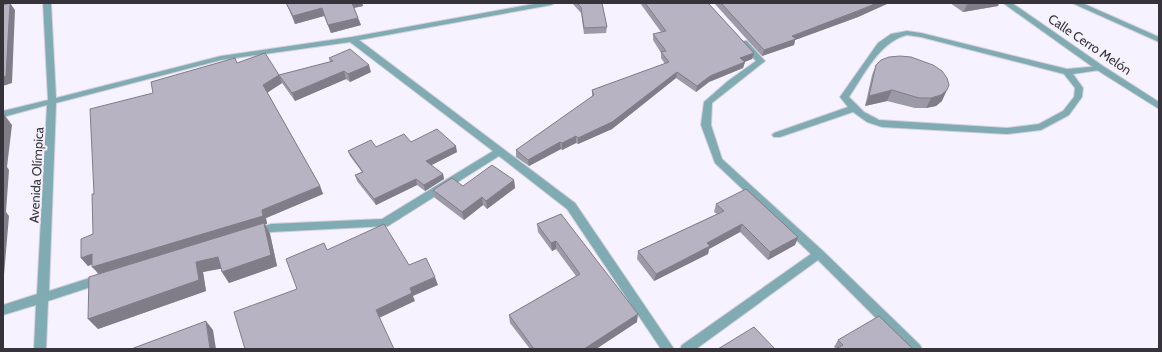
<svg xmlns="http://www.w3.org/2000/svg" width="1162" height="352" viewBox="0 0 1162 352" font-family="Cabin,sans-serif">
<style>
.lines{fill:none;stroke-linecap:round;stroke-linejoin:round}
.service-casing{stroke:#d3d0dc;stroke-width:2}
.minor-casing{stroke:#d3d0dc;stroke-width:2}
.service{fill:#80abb3;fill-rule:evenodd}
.minor{fill:#80abb3;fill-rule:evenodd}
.wall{fill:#9d9aa7}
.shaded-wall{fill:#807d88}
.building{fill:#b7b3c2;stroke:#807d88}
.labels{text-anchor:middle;stroke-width:4;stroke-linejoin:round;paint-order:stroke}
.street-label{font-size:13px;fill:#36343a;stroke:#f6f2ff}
</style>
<rect width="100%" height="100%" fill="#f6f2ff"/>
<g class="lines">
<defs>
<path id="service" d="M1072 3H1082L1159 37V42Z
M907 31 921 33 1067 69 1100 66 1104 68 1100 70 1073 74 1083 88 1082 97 1069 115 1041 130 1007 134 882 127 867 122 853 112 780 137H774L772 135 774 133 848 107 840 97 878 43 891 34ZM907 35 921 37 1064 74 1075 88 1074 97 1063 111 1039 124 1007 128 879 120 864 112 849 97C864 75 879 42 907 35Z"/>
<path id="minor" d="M43 3H51L56 98 221 56 352 37 539 3H555L551 5 359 40 575 203 674 349H661L567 209 499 156 388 226 271 232 255 237 251 236 250 233 251 230 271 224 382 219 493 151 350 42 221 60 56 103 49 291 102 274 106 276 108 279 106 282 48 301 46 349H34L36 305 3 315V305L37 294 47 105 3 117V111L48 100Z
M1003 3H1012L1103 66 1159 102V109L1097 70Z
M741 41H747L765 61 712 103 711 125 722 159 823 251 920 345 922 349H907L818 260 696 349H680L682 345 811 254 715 163 701 125 704 102 728 81 756 61 741 45Z"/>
</defs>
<use href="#service" class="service-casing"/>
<use href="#minor" class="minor-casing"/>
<use href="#service" class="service"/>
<use href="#minor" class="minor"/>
</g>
<path class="wall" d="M286 3H362L363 6 354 8 361 25 331 33 324 16 295 24Z
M572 3H602L607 27 606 33 584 34 581 13Z
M640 3H708L754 53 752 59 745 62 743 68 709 82 696 92 676 78 612 129 578 144 576 143 562 150 561 149 529 166 516 157V150L592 97V90L665 64 661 58V53L653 40V34L661 32Z
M714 3H889L858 17 795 40 794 45 762 56Z
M950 3H999L998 6 963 12Z
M329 58 371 72 350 82 346 79 295 101 282 83 267 92 320 186 323 194 266 218 267 224H265L270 234 277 266 229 283 222 272 221 268 203 272 206 291 98 329V274L92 264 88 266 81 258 93 234 94 194 153 93 237 63 279 75 330 62Z
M876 65 942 101 936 106 926 108H915L887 101 865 106 872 75Z
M411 142 457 152 431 165 443 174 444 179 425 191 417 185 376 205 357 181 355 175 362 172 350 156 348 151Z
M514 180 515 188 487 209 483 205 464 220 435 198 433 190 463 186Z
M716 204 798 237 795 245 768 260 740 232 709 249 708 254 654 281 637 259 638 251 717 214 714 212Z
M561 214 637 322 596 349H530L510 323 509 315 576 276 556 249 552 251 538 232 537 224Z
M838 340 913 349H836L834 347Z"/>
<path class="shaded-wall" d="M10 3 15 10 12 83 3 86V77Z
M351 3H362L363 6 353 8Z
M877 3H889L858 17 795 40 794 45 762 56 764 50 792 36Z
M975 3H999L998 6 963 12 967 5Z
M322 8 324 16 295 24 293 16Z
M358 18 361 25 331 33 328 25Z
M754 53 752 59 739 64 740 58Z
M745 62 743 68 709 82 696 92 697 86 710 76Z
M369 65 371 72 350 82 348 74Z
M344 71 346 79 295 101 292 93Z
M677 72 676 78 612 129 578 144V138Z
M279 75 282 83 267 93 263 85Z
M892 90 887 101 865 106 869 96Z
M947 90 942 101 936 106 926 108 931 98Z
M3 113 12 125 7 167 9 170 6 212 9 216 4 275H3Z
M576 136V143L562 150V143Z
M560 142 561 149 529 166 528 160Z
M456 146 457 152 428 167 426 161Z
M443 174 444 179 425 191 424 185Z
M416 179 417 185 376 205 374 199Z
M514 180 515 188 487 209 486 201Z
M320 186 323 194 266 218 267 224H265L270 234 277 266 229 283 222 272 264 224 99 274 92 267 262 210Z
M482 197 483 205 464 220 462 212Z
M742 224 740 232 709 249 708 254 654 281 656 274 707 243Z
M798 237 795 245 768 260 770 252Z
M556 241V249L552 251 551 243Z
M92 254 99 262 88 266 81 258Z
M218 257 225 268 203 272 206 291 98 329 88 319 196 262Z
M435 277 438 285 413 296 415 301 379 318 376 310 410 288Z
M638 314 637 322 596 349H584Z
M3 319 4 321 3 340Z
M206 321 213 330 216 349H210Z"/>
<path class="building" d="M10 3 6 76 3 77V5Z
M286 3H352L358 18 328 25 322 8 293 16Z
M577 3H602L607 27 584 28 581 7Z
M645 3H708L754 53 740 58 745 62 710 76 697 86 677 72 612 122 578 138 576 136 562 143 560 142 528 160 516 150 594 95 592 90 669 62 661 52 666 51 653 34 666 31Z
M721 3H877L860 10 792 36 796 39 764 50Z
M964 3H975L967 5Z
M350 49 369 65 348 74 344 71 292 93 279 75 263 85 320 186 262 210 263 216 92 267V254L81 258V239L93 234 92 194H94L90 109 153 93 151 82 235 58 237 63 265 53 279 75 333 61 329 58Z
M900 56 911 57 933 65 942 71 947 78 949 85 947 90 941 95 931 98H919L892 90 869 96 876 65 881 60 889 57Z
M437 129 456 146 426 161 443 174 424 185 416 179 374 199 355 175 363 172 348 151 371 140 376 147 404 134 411 142Z
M492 165 514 180 486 201 482 197 462 212 433 190 452 178 463 186Z
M746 189 798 237 770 252 742 224 707 243 710 246 656 274 638 251 724 211 716 204Z
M561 214 638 314 584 349H534L509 315 580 274 556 241 551 243 537 224Z
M264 223 271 255 222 272 218 257 196 262 199 280 88 319 89 277Z
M384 224 409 265 426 258 435 277 410 288 412 293 376 310 394 349H245L234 312 297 289 286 259 324 243 327 250Z
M879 316 913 349H836L843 345 838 340Z
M206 321 210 349H131Z
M754 327 775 349H718Z"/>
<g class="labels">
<g class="street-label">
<text transform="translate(1090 44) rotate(34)" y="5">Calle Cerro Melón</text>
<text transform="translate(36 175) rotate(-87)" y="5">Avenida Olímpica</text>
</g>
</g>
<rect width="1162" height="352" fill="none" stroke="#36343a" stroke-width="8"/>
</svg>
